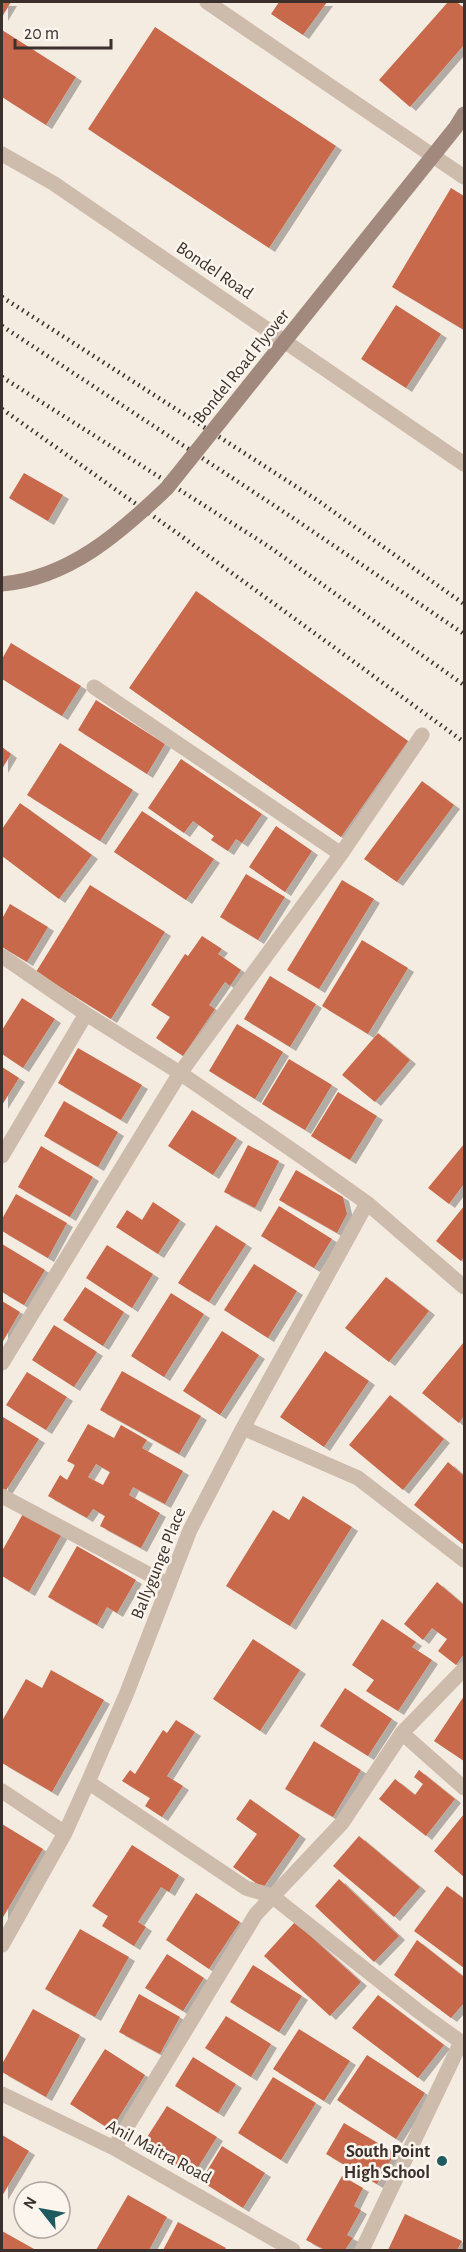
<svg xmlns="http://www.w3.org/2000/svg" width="466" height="2252" viewBox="0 0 466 2252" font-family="'Alegreya Sans',sans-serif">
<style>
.building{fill:#c8694b;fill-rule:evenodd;filter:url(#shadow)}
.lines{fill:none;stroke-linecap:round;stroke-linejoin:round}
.lane{stroke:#cdbbac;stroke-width:15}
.street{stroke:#cdbbac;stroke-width:15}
.rail{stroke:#3b302b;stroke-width:4.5;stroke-dasharray:1.5 4.5;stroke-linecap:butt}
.secondary-bridge{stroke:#a18a7d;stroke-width:15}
.poi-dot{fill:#1f5a5e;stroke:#fbf5ee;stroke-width:2}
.labels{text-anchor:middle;stroke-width:5;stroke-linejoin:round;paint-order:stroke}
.street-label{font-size:18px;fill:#3b302b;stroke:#fbf5ee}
.poi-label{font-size:18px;font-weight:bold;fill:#3b302b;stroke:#fbf5ee;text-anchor:end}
</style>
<defs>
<filter id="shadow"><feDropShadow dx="6" dy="4" stdDeviation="0" flood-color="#0004"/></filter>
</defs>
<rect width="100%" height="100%" fill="#f4ebe1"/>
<path class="building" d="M2 2H11L2 17Z
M279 2H327L303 35 271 14Z
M448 2H457L464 8V45L410 107 379 80Z
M155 27 336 146 269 248 88 129Z
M2 30 76 77 46 125 2 97Z
M451 188 464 196V330L392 287Z
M396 305 441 334 406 388 361 359Z
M24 473 63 495 48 521 9 498Z
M196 591 408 741 341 837 129 688Z
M11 643 81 686 62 716 2 679V659Z
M96 700 165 744 147 774 78 730Z
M60 743 133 790 100 841 27 795Z
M2 747 11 754 2 769Z
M181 759 262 814 242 843 236 839 228 851 211 840 214 836 193 821 184 833 148 808Z
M422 781 454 805 397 882 364 859Z
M20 803 92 855 59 899 2 856V829Z
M142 811 214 859 186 900 114 852Z
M276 826 312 851 285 892 249 867Z
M246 874 285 897 258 940 220 917Z
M342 880 374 899 319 989 287 970Z
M90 885 165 932 111 1019 36 972Z
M10 904 48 927 27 962 2 947V919Z
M202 936 222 949 218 954 241 970 230 986 225 982 209 1005 215 1009 183 1056 156 1038 170 1017 151 1005 185 954 188 956Z
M362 940 408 968 368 1034 322 1006Z
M270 976 316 1004 290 1047 244 1019Z
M22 998 55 1019 23 1068 2 1054V1030Z
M237 1024 283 1052 255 1099 209 1071Z
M378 1033 410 1060 375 1102 342 1075Z
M78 1048 142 1085 121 1120 58 1083Z
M289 1059 332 1085 305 1130 262 1104Z
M2 1067 19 1078 2 1105Z
M338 1092 377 1116 350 1160 311 1136Z
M64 1101 118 1132 98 1167 44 1136Z
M192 1110 237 1138 213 1175 168 1146Z
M464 1144V1184L449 1204 428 1188Z
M248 1145 279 1161 255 1208 224 1192Z
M41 1146 93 1177 70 1217 18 1187Z
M296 1170 343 1197 347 1214 337 1233 279 1200Z
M16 1194 67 1223 48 1258 2 1231V1219Z
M153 1202 180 1220 158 1254 116 1227 127 1210 142 1220Z
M279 1206 332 1239 314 1268 261 1236Z
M464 1206V1257L461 1261 436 1241Z
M216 1225 246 1244 209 1302 178 1283Z
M2 1244 45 1270 24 1305 2 1292Z
M107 1245 153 1274 132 1308 86 1278Z
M254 1264 297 1291 268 1338 224 1310Z
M386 1277 429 1311 389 1362 345 1328Z
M85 1287 124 1312 103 1346 63 1320Z
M171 1293 204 1314 164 1377 131 1356Z
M2 1301 20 1312 2 1343Z
M54 1325 97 1352 74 1387 32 1360Z
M222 1331 259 1355 220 1415 183 1391Z
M464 1342V1416L459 1423 422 1393Z
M325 1351 369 1381 324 1447 280 1417Z
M122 1371 201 1416 179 1454 100 1410Z
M27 1372 67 1397 46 1430 6 1405Z
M390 1395 444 1439 403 1490 349 1445Z
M3 1417 39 1439 5 1492 2 1490V1420Z
M88 1424 114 1438 121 1425 147 1440 142 1448 183 1471 165 1504 133 1487 129 1495 160 1513 141 1548 100 1526 105 1516 93 1509 87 1518 48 1496 60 1475 67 1480 75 1465 67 1461ZM96 1464 110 1472 103 1485 88 1477Z
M448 1462 464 1476V1545L414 1505Z
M303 1496 352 1527 290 1626 226 1586 273 1510 289 1520Z
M24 1512 62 1534 29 1592 2 1576V1551Z
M77 1546 136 1580 117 1613 107 1607 97 1625 48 1597Z
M437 1582 464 1605V1654L456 1665 438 1651 447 1639 432 1628 423 1640 404 1624Z
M382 1619 416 1642 412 1647 432 1660 398 1711 366 1691 374 1680 352 1665Z
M253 1639 300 1670 260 1731 213 1699Z
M51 1670 104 1700 52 1792 2 1763V1721L26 1679 42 1688Z
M345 1688 392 1719 368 1756 320 1726Z
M464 1696V1761L434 1741Z
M176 1720 195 1732 167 1776 183 1786 162 1817 145 1806 150 1798 122 1781 130 1770 135 1774 163 1730 167 1733Z
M314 1741 361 1770 333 1817 285 1789Z
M419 1770 455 1799 426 1836 379 1799 395 1779 415 1795 423 1784 414 1777Z
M250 1799 300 1835 263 1888 233 1867 257 1834 236 1819Z
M464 1814V1877L434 1851Z
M2 1824 43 1849 2 1919Z
M359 1836 420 1887 394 1917 333 1866Z
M132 1845 179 1875 169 1892 161 1887 138 1922 146 1927 134 1946 102 1926 108 1916 92 1906Z
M339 1879 399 1936 374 1962 315 1906Z
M447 1886 464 1899V1968L414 1931Z
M196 1893 240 1922 209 1969 166 1940Z
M295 1922 361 1982 330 2016 264 1956Z
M80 1929 129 1957 95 2017 45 1989Z
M417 1940 464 1977V2003L451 2018 394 1975Z
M167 1954 204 1978 183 2011 145 1988Z
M253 1965 302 1996 279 2032 230 2002Z
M139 1994 180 2017 160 2054 119 2032Z
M378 1995 444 2045 418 2078 352 2028Z
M33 2009 80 2035 46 2097 2 2072V2064Z
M226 2016 271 2044 251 2077 205 2048Z
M299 2029 350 2061 324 2101 273 2069Z
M105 2049 145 2075 111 2130 70 2104Z
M367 2055 425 2093 396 2139 337 2100Z
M193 2057 236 2084 218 2113 175 2086Z
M273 2077 316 2103 281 2160 238 2133Z
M167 2106 217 2137 192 2177 142 2145Z
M344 2123 395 2153 377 2184 326 2154Z
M2 2135 29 2151 2 2196Z
M222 2146 265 2173 243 2208 201 2181Z
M342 2176 363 2188 354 2206 361 2210 347 2235 353 2238 345 2250H325L306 2240Z
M128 2195 167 2217 149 2250H96Z
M405 2214 462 2241 457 2250H388Z
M178 2222 226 2248 224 2250H163Z
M2 2231 34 2249 33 2250H2Z"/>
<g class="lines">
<path class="lane" d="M402 1733 464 1669"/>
<path class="street" d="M207 2 464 177
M2 154 53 183 464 464
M94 687 341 854
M2 956 86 1014 180 1073 305 1159 367 1203 464 1287
M2 1156 86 1014
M2 1363 180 1073 341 854 422 735
M243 1428 358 1478 464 1560
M2 1496 169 1585
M88 1782 246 1888 272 1896 418 2011 461 2042 362 2250
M2 1791 65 1833
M2 1945 65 1833 88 1782 126 1695 190 1530 243 1428 367 1203
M2 2094 114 2148 293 2250
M114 2148 256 1914 342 1823 402 1733 464 1788"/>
<path class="rail" d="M2 297 317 500 464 604
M2 326 290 516 464 634
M2 377 268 546 464 685
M2 409 177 533 464 742"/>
<path class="secondary-bridge" d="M2 584C69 578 120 533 167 488L456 127 464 114"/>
</g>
<circle class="poi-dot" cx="442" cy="2161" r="6"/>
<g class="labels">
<g class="street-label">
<text transform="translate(215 270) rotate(34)" y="6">Bondel Road</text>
<text transform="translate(241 366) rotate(-51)" y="6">Bondel Road Flyover</text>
<text transform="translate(158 1563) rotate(-68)" y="6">Ballygunge Place</text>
<text transform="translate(159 2151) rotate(28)" y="6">Anil Maitra Road</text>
</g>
<g class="poi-label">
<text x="430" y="2157">South Point<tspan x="430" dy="21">High School</tspan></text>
</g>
</g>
<rect width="466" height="2252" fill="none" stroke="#3b302b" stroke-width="6"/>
<g transform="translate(42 2210) rotate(301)"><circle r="28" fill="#fbf5ee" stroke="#aea6a0" stroke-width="1.5"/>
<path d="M0-4.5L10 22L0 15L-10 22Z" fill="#1f5a5e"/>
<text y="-9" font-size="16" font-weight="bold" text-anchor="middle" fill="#3b302b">N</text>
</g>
<path d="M15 39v9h96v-9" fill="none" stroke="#3b302b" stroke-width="3"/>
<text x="24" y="39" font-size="18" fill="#3b302b" stroke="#fbf5ee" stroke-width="4.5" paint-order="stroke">20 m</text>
</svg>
